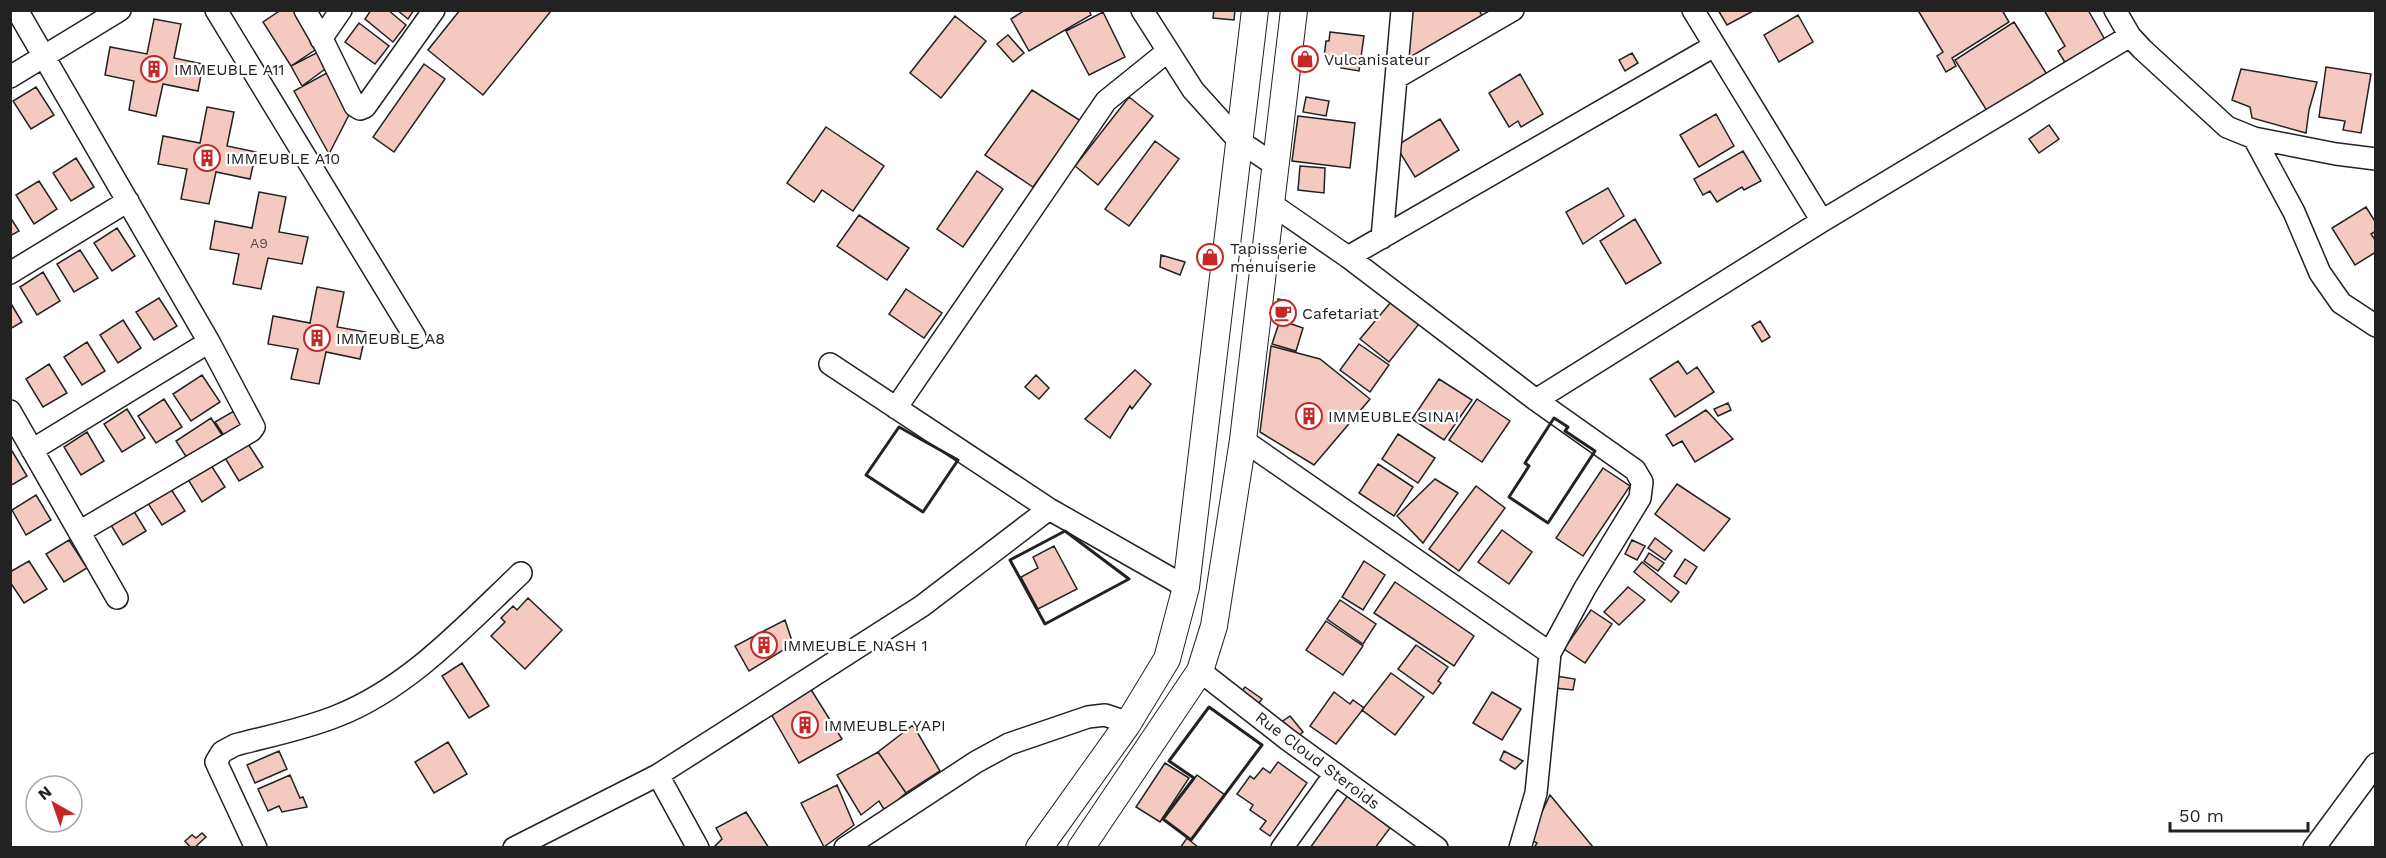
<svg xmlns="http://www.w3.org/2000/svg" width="2386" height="858" viewBox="0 0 2386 858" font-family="'Work Sans',sans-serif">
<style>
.building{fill:#f3c9c0;stroke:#222;stroke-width:1.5}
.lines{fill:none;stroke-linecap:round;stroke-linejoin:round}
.minor-casing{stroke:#222;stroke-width:24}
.major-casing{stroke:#222;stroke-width:28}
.minor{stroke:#fff;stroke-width:21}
.major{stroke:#fff;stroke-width:26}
.wall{stroke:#222;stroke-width:3}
.labels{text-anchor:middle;stroke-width:4.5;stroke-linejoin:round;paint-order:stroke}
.number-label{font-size:14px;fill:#564c4a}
.poi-label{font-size:16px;fill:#222;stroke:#fff;text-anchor:start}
.street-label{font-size:16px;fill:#222;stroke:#fff}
</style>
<rect width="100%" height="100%" fill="#fff"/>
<path class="building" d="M281 10H302L321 46 291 66 263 22Z
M371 10H388L406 25 393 42 365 19Z
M397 10H414L408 19Z
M460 10H551V11L483 95 428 50Z
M1025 10H1089L1091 15 1029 51 1011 19Z
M1214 10H1235L1234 20 1213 18Z
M1408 10H1479L1485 21 1402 69Z
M1718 10H1755L1727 25Z
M1921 10H2002L2009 22 1952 58 1956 66 1946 72 1937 56 1943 52 1919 12Z
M2044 10H2088L2108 45 2069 69 2058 51 2065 46Z
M1103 12 1125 57 1089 75 1066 31Z
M1798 15 1813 42 1779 62 1764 35Z
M955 16 986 41 941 98 910 73Z
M154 19 181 24 174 58 203 64 198 91 163 84 156 116 129 110 134 81 105 75 110 47 147 54Z
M2014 22 2048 76 1989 114 1955 60Z
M359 23 389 46 375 64 345 42Z
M1330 32 1364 36 1359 71 1341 68 1342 60 1324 58 1326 41H1329Z
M1008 35 1024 53 1013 62 997 44Z
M324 49 332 64 302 86 291 66Z
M1632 53 1638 63 1625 71 1619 60Z
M424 64 445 79 394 152 373 137Z
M2326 67 2371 74 2361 133 2343 130 2345 121 2319 117Z
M334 69 353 107 329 154 294 91Z
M2241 69 2317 82 2309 110 2306 133 2252 118 2250 107 2232 100Z
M1520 74 1543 114 1521 127 1518 121 1509 127 1489 93Z
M36 87 54 115 31 129 13 101Z
M1032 90 1081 121 1033 187 985 155Z
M1129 97 1153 116 1098 185 1075 166Z
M1306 97 1329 101 1326 116 1303 112Z
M207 107 234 112 227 146 256 152 250 179 216 172 209 204 181 199 187 169 158 164 163 136 200 143Z
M1716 114 1734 146 1699 167 1680 135Z
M1298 116 1355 123 1350 168 1292 161Z
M1440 119 1459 150 1415 177 1396 146Z
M2049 125 2059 139 2039 153 2029 139Z
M826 127 884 166 853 211 822 190 814 202 787 183Z
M1155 141 1179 159 1129 226 1105 209Z
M1743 151 1761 181 1744 190 1742 187 1717 202 1710 191 1703 195 1694 179Z
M76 158 94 187 71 201 53 173Z
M1300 166 1325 168 1324 193 1298 190Z
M977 171 1003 189 963 247 937 229Z
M39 181 57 209 34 224 16 195Z
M1608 188 1624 216 1583 244 1566 212Z
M259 192 286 197 279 232 308 237 302 264 268 258 261 289 233 284 239 254 210 249 215 221 252 228Z
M2366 207 2376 223V231L2371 234 2376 241V252L2355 265 2332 228Z
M859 215 909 248 887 280 837 246Z
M10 217 19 231 10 236Z
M1635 219 1661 263 1626 284 1600 241Z
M117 228 135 256 112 271 94 243Z
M80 250 98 278 74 292 57 264Z
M1161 255 1185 262 1180 275 1160 267Z
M43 272 60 301 37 315 20 287Z
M317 287 344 292 337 327 366 332 360 359 326 352 319 384 291 379 298 349 268 344 273 316 310 323Z
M906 289 942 313 924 338 889 314Z
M159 298 177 326 154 340 136 312Z
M1278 299 1289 301 1287 317 1275 316Z
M10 302 22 322 10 329Z
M1391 302 1419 324 1389 362 1360 339Z
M123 320 141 348 118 363 100 335Z
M1280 320 1303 328 1296 351 1272 344Z
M1760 321 1770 337 1762 342 1752 326Z
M87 342 105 371 82 385 64 357Z
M1359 344 1389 365 1370 392 1340 370Z
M1271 346 1320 359 1370 399 1314 465 1260 432Z
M1678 361 1687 374 1697 367 1714 392 1675 417 1650 379Z
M49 364 67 393 43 407 26 379Z
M1135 370 1151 384 1132 409 1130 406 1110 438 1085 419Z
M202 375 220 402 191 421 173 394Z
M1036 375 1049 388 1039 399 1025 387Z
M1439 379 1472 400 1444 440 1412 419Z
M164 399 182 427 156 443 138 416Z
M1477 399 1510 421 1482 462 1449 440Z
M1728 403 1731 410 1718 416 1714 409Z
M127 409 145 438 122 452 104 424Z
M1706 410 1733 439 1695 462 1682 441 1673 446 1666 435Z
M234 411 243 425 225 437 215 422Z
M211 418 222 435 187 458 176 441Z
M87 432 104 461 81 475 64 447Z
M1398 434 1435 458 1418 483 1382 459Z
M245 439 263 467 239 481 222 453Z
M12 451 27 476 10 486V452Z
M207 459 225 487 202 502 184 473Z
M1378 464 1413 487 1394 516 1359 493Z
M1603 468 1630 486 1583 556 1556 538Z
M1435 479 1458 493 1423 543 1397 516Z
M167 483 185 511 162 525 144 497Z
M1677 484 1730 519 1704 551 1655 514Z
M1476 486 1505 508 1459 571 1429 549Z
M36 495 51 520 26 535 12 510Z
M129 503 146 531 123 545 106 517Z
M1502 530 1532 552 1509 584 1478 562Z
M1655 538 1672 551 1665 560 1648 548Z
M69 540 87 568 64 582 46 554Z
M1632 540 1645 546 1637 560 1625 554Z
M1054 546 1077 589 1038 609 1021 577 1038 568 1033 557Z
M1649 553 1664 563 1658 571 1644 561Z
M1685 559 1697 567 1686 584 1674 576Z
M29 561 47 589 24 603 10 582V572Z
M1364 561 1385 575 1363 610 1342 597Z
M1642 562 1679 592 1671 602 1634 572Z
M1395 582 1474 636 1454 666 1374 613Z
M1628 587 1645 600 1619 625 1604 612Z
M528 598 562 630 525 669 491 636 505 622 501 618 513 606 517 610Z
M1340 600 1376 624 1363 644 1327 619Z
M1591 610 1612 624 1585 663 1564 649Z
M785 620 793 644 749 671 735 646Z
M1326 621 1363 646 1343 675 1306 650Z
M1416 645 1448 667 1438 681 1441 683 1433 694 1398 669Z
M462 663 489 706 469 718 442 676Z
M1391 673 1424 697 1395 735 1362 710Z
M1556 676 1575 679 1573 690 1555 688Z
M1245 687 1262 699 1254 709 1238 696Z
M810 688 842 739 799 763 770 712Z
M1334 692 1350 704 1353 700 1364 708 1336 744 1310 726Z
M1492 692 1521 709 1502 740 1473 723Z
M1290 716 1303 732 1294 740 1280 723Z
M913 725 940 771 906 793 878 752Z
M448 742 467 774 434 793 415 762Z
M279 751 287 769 255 783 247 765Z
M1504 751 1523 761 1515 769 1500 760Z
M878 752 906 793 885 811 879 801 861 815 837 775Z
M1278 762 1307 783 1270 836 1260 829 1266 821 1250 810 1253 805 1237 794 1250 776 1254 779 1263 768 1270 773Z
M1165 763 1189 778 1160 822 1136 807Z
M290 775 300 798 303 797 307 807 282 812 279 806 268 811 258 789Z
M1197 775 1225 795 1191 840 1163 819Z
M837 785 854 825 824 847 801 803Z
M1348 795 1390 828 1375 848H1310Z
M1550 795 1593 847V848H1534L1537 843 1529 839Z
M746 812 769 848H713L722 839 716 828Z
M202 833 206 837 194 848H191L185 841 192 835 196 838Z
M1187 838 1199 848H1180Z"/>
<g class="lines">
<defs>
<path id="minor" d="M17 10 209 342 254 427 251 431 79 532
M216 10 415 337
M305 10 325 45 355 106 360 109 365 107 434 10
M1142 10 1193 90 1239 141 1275 165
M1693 10 1822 221
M2115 10 2130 36 2142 49 2227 127 2254 138 2336 154 2376 159
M321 39 341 10
M10 77 120 10
M1396 78 1513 10
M2254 138 2294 212 2320 273 2341 303 2376 326
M1270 203 1348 257 1536 400 1635 470 1642 482 1640 498 1585 588 1550 653 1536 793 1520 848
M1382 238 1402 10
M1348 257 1714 46
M10 273 128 201
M830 364 1049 509 1186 587
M1536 400 1822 221 2130 36
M896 408 1106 101 1168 51
M10 411 117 598
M1243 440 1550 653
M32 450 209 342
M1200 671 1287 739 1437 848
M658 775 698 848
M256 848 216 762 222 752 235 745C269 736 305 729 337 716 409 688 466 625 521 573
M514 848 658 775 922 606 1049 509
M845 848 976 762 1009 744 1088 717 1105 715 1126 722 1127 725
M1282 848 1335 774
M2314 848 2376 764"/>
<path id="major" d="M1039 848 1127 725 1167 659 1186 587 1255 10
M1081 848 1200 671 1214 626 1243 440 1294 10"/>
</defs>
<use href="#minor" class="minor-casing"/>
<use href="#major" class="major-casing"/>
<use href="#minor" class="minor"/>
<use href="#major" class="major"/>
<path class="wall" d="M1554 418 1568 427 1565 431 1595 451 1548 523 1509 497 1529 466 1525 463Z
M899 427 958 460 923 512 866 475Z
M1065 531 1129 579 1045 624 1010 560Z
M1209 707 1262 745 1191 840 1163 819 1194 778 1169 761Z"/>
</g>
<defs>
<symbol id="shop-ring" viewBox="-11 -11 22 22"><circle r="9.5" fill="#fff" stroke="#c62828" stroke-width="1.5"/><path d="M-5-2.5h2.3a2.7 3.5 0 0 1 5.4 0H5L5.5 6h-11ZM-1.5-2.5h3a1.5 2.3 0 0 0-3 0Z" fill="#c62828"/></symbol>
<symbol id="building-ring" viewBox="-11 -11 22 22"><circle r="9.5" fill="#fff" stroke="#c62828" stroke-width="1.5"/><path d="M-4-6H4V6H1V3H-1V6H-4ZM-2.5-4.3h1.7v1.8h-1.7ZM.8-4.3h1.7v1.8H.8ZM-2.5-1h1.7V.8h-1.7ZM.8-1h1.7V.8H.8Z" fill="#c62828"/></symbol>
<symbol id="cafe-ring" viewBox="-11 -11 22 22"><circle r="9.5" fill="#fff" stroke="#c62828" stroke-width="1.5"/><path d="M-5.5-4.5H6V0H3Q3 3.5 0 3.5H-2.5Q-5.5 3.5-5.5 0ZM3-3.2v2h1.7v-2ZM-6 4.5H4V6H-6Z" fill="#c62828"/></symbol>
</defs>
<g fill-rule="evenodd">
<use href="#shop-ring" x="1290" y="44" width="30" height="30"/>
<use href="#building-ring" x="139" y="54" width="30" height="30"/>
<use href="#building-ring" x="192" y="143" width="30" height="30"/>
<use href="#shop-ring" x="1195" y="242" width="30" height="30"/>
<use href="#cafe-ring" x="1268" y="298" width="30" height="30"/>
<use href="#building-ring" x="302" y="323" width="30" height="30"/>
<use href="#building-ring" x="1294" y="401" width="30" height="30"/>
<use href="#building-ring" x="749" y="630" width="30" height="30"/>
<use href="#building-ring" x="790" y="710" width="30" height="30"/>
</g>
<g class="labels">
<g class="number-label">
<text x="259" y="248">A9</text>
</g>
<g class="poi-label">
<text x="1324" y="65">Vulcanisateur</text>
<text x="174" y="75">IMMEUBLE A11</text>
<text x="226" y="164">IMMEUBLE A10</text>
<text x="1230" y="254">Tapisserie<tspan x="1230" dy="18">menuiserie</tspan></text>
<text x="1302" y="319">Cafetariat</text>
<text x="336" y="344">IMMEUBLE A8</text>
<text x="1328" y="422">IMMEUBLE SINAI</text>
<text x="783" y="651">IMMEUBLE NASH 1</text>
<text x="824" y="731">IMMEUBLE YAPI</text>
</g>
<g class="street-label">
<text transform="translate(1318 760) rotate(37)" y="6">Rue Cloud Steroids</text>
</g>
</g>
<rect width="2386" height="858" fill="none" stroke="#222222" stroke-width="24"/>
<g transform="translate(54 804) rotate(320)"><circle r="28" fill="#ffffff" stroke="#a7a7a7" stroke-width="1.5"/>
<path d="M0-4.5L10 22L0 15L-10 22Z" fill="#c62828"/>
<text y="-9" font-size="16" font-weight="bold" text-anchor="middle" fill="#222222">N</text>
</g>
<path d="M2170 822v9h138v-9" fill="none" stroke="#222222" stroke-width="3"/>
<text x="2179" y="822" font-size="18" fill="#222222" stroke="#ffffff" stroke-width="4.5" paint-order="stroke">50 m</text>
</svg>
